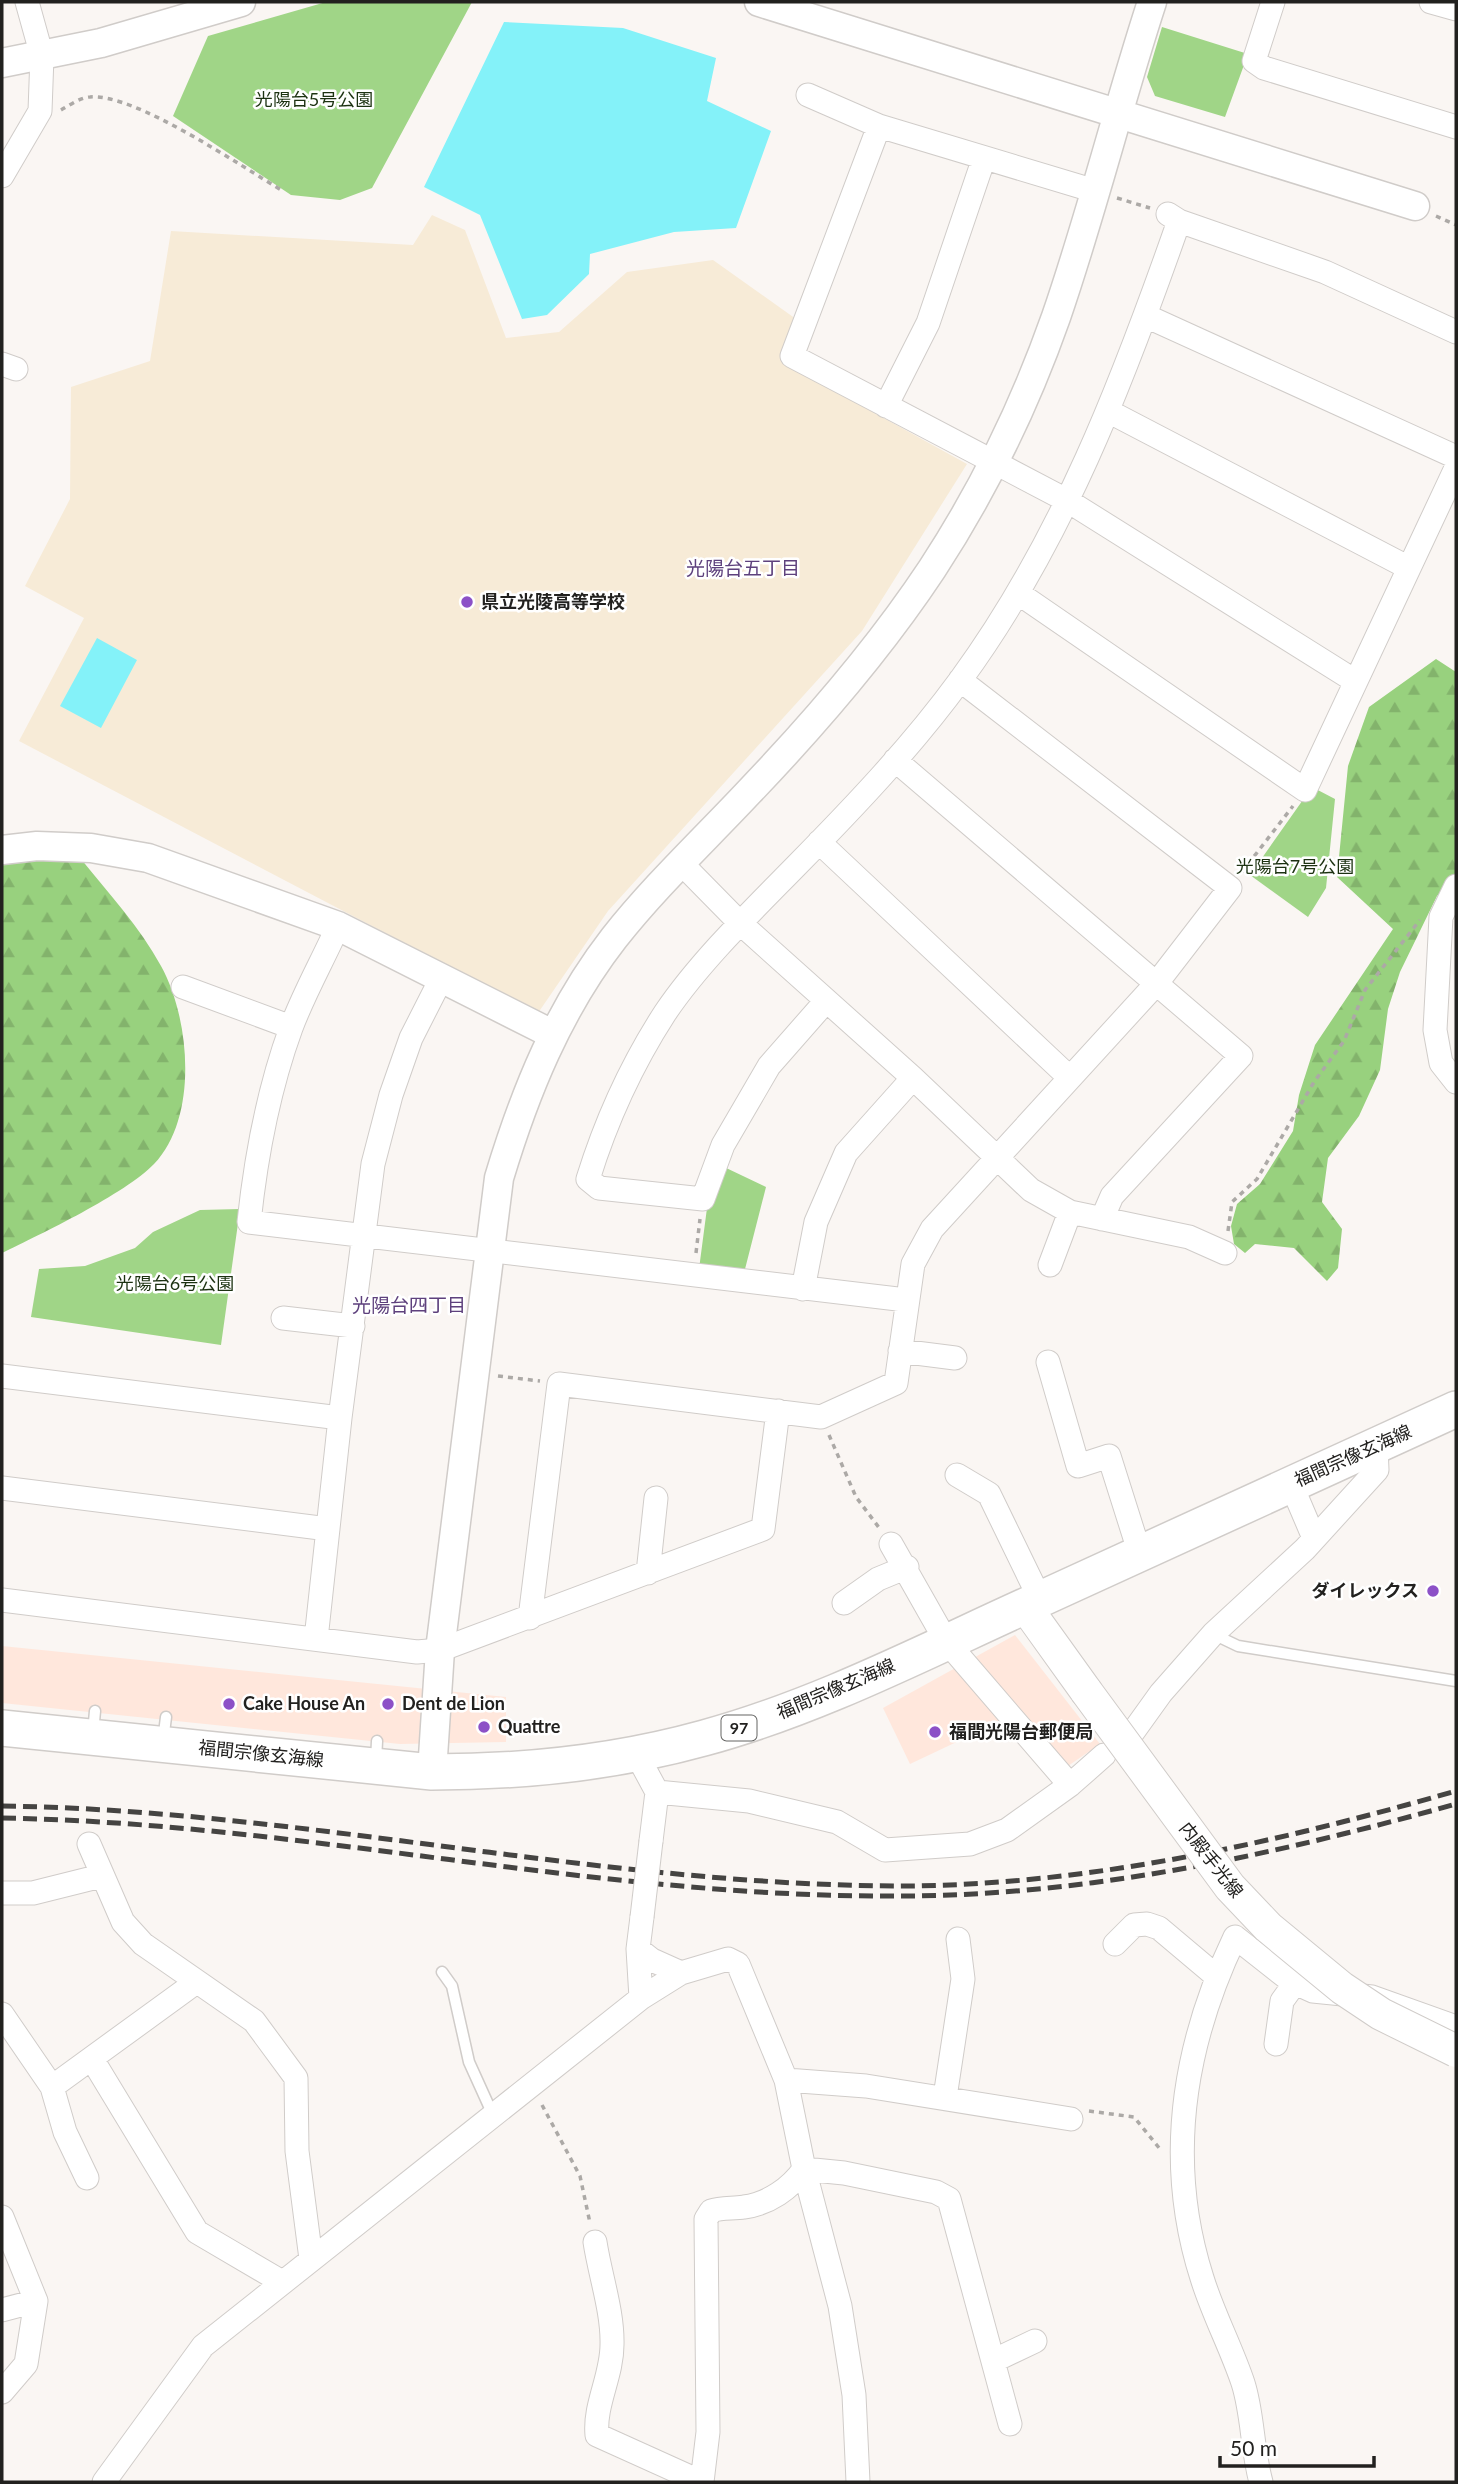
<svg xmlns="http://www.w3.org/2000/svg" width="1458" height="2484" viewBox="0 0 1458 2484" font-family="Lato,'Noto Sans JP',sans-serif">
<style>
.commercial{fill:#ffe7dc}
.education{fill:#f7ebd7}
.forest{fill:url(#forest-firs)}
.park{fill:#a0d587}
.water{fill:#84f2f9}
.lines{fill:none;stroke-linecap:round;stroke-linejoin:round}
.service-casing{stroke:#d0ccc9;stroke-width:13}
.minor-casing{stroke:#d0ccc9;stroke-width:25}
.tertiary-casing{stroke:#d0ccc9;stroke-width:31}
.secondary-casing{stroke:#d0ccc9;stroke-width:34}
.primary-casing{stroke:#d0ccc9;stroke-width:38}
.path{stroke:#aca9a6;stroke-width:3.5;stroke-dasharray:5 5;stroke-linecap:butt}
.service{stroke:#fff;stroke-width:10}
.minor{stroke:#fff;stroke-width:23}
.tertiary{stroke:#fff;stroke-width:28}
.secondary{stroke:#fff;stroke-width:32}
.primary{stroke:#fff;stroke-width:35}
.rail{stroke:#454442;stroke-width:5;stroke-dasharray:14 7;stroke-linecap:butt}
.minor-bridge-casing{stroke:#d0ccc9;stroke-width:25;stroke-linecap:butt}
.secondary-bridge-casing{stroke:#d0ccc9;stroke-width:34;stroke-linecap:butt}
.minor-bridge{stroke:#fff;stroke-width:23}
.secondary-bridge{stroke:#fff;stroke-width:32}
.poi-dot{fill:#8c51c7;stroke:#fff;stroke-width:2.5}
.labels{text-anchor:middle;stroke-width:5;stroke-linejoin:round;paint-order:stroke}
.shield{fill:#fff;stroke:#646462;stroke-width:2}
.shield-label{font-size:16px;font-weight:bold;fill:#22211f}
.park-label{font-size:18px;fill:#1c3211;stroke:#fff}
.poi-label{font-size:18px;font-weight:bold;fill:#22211f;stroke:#fff;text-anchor:start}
.street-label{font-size:18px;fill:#22211f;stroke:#fff}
.neighbourhood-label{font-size:19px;fill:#5e417d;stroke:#fff}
</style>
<defs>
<pattern id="forest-firs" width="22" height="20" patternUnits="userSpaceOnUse" patternTransform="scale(1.75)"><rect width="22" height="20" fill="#98d17e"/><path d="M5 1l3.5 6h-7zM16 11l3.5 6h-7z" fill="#83b36c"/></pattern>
</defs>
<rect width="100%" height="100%" fill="#faf6f3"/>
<path class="commercial" d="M1015 1635 1100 1744 1065 1768 1018 1713 910 1764 883 1708Z
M2 1646 506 1697V1742L400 1744 2 1703Z"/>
<path class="education" d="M432 215 465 230 506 338 559 332 627 272 713 260 796 319 782 362 967 464 862 631 608 911 538 1013 19 741 84 618 25 586 70 499 71 387 150 361 171 231 413 245Z"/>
<path class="forest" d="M1436 659 1456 672V877L1437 896 1400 972 1388 1009 1380 1070 1359 1116 1328 1158 1322 1202 1342 1229 1338 1268 1327 1281 1294 1248 1255 1244 1245 1253 1234 1244 1231 1226 1237 1204 1260 1184 1293 1131 1299 1095 1315 1045 1393 929 1337 877 1348 766 1369 707Z
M28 859H81C109 894 140 927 161 966 190 1018 199 1117 154 1164 125 1194 41 1234 2 1253V863Z"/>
<path class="park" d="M326 2H472L372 188 340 200 291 195 173 116 208 36Z
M1162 27 1248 54 1225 117 1155 96 1147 77Z
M1312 787 1335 799 1326 888 1308 917 1250 875Z
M722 1166 766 1187 744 1273 699 1269 707 1208Z
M240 1209 221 1345 31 1317 39 1269 85 1266 135 1248 153 1232 200 1210Z"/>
<path class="water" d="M504 22 623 28 716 58 707 101 771 131 736 228 674 232 590 254 589 274 547 315 522 319 480 215 424 187Z
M97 638 137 660 101 728 60 706Z"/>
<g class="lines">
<defs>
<path id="service" d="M1213 1634 1238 1646 1456 1681
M93 1733 95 1711
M163 1741 166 1717
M376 1761 377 1741
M442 1972 452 1986 469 2062 493 2115"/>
<path id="minor" d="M1273 2 1254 61 1264 68 1456 127
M1431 2 1456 9
M808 95 879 126 1095 191
M879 126 792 356 1068 501 1355 681
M2 176 40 111 42 56 27 2
M1168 214 1179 221 1325 272 1456 332
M1146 316 1456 457
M2 364 16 369
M886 406 928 323 984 158
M1108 411 1409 568
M1018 593 1305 790 1456 468
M895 760 1241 1056 1112 1196 1102 1219
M819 842 1070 1078
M681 863 740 923 913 1078 1031 1190 1070 1212 1189 1237 1225 1253
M1456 886 1441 917 1435 1030 1441 1063 1456 1082
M338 926C323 960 304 993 291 1028 268 1091 256 1156 249 1222L906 1300
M183 987 291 1027
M826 1001 769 1066 723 1145 703 1199 599 1188 588 1179C606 1121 632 1064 665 1013 700 961 754 909 798 864 855 806 913 745 961 679 1062 541 1123 381 1179 221
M1050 1265 1070 1212
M803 1289 816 1222 846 1153 913 1078
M283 1318 353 1326
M900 1351 955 1358
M1048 1362 1078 1466 1109 1456 1140 1554
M2 1376 340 1418
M957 1475 989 1494 1040 1599
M1291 1484 1314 1538
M2 1488 328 1529
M891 1544 946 1641 1070 1785
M648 1573 656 1498
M2 1600 417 1652 440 1650 763 1529 778 1411
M844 1603 878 1579 907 1567
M530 1618 559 1384 821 1417 896 1383 913 1264 932 1229 1156 984 1230 888 960 680
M316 1639 340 1418 373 1164 391 1095 411 1038 441 979
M1133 1732 1161 1693 1213 1634 1305 1549 1377 1470 1376 1447
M637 1755 657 1792 651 1841
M657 1792 749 1801 837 1822 885 1850 970 1844 1007 1830 1070 1785 1104 1755
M89 1844 123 1922 143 1944 254 2021 296 2078 297 2151 311 2259
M2 1893H33L101 1876
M1115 1944 1134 1925 1147 1924 1159 1928 1216 1976
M638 1949 652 1960 681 1973
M641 1998 638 1949 642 1917
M2 2014 52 2087 65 2132 87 2178
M1276 2044 1282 2001 1295 1983
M92 2059 197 2232 282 2282
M786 2080 866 2086 1071 2119
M52 2087 195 1983
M945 2097 963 1979 958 1939
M2 2217 36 2301 26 2364 2 2392
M595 2242C600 2275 613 2312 612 2345 612 2376 594 2405 597 2435L701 2482
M2 2310 36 2301
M993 2361 1035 2341
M104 2482 203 2346 641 1998 681 1973 728 1959 738 1964 786 2080 804 2169 840 2306 854 2395 858 2482
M702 2482 708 2432 706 2219 711 2211C722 2207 733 2209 744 2207 768 2204 791 2188 804 2169L844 2173 936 2192 949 2199 1010 2424
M1261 2482C1252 2450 1253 2414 1243 2383 1231 2347 1213 2314 1202 2278 1165 2162 1183 2046 1235 1937L1291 1981 1313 1991 1372 1997 1456 2027"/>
<path id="tertiary" d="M759 2 1415 206
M2 63 101 43 241 2
M2 850 37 846 91 848 148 858 338 926 552 1034
M432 1772 440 1650 499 1178C525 1092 558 1010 614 938 655 886 704 840 749 792 815 723 879 649 932 569 983 491 1025 405 1056 317 1092 213 1118 106 1152 2"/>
<path id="secondary" d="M1025 1606 1086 1691"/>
<path id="primary" d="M2 1728 432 1772C524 1772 614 1763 704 1738 822 1706 933 1647 1045 1597 1182 1535 1319 1473 1456 1409"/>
</defs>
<use href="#service" class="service-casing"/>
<use href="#minor" class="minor-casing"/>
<use href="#tertiary" class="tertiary-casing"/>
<use href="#secondary" class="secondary-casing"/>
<use href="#primary" class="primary-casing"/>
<path class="path" d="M61 110C70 105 81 97 90 97 135 93 242 167 283 191
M1117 198 1150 208
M1436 216 1456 225
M1242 872 1293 806
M1228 1231 1232 1202 1257 1179 1314 1082 1344 1041 1365 990 1420 920
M696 1253 700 1219
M498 1376 540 1381
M829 1435 856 1497 880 1529
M542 2105 580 2176 590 2223
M1089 2111 1134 2117 1160 2149"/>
<use href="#service" class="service"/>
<use href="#minor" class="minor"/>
<use href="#tertiary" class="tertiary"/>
<use href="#secondary" class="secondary"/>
<use href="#primary" class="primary"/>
<path class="rail" d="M2 1806C302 1810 597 1885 898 1886 1087 1886 1275 1843 1456 1791
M2 1818C302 1823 597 1898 898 1896 1088 1896 1274 1855 1456 1804"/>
<defs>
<path id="minor-bridge" d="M642 1917 651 1841"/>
<path id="secondary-bridge" d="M1086 1691 1230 1887 1268 1927 1342 1988 1381 2014 1456 2051"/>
</defs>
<use href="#minor-bridge" class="minor-bridge-casing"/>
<use href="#secondary-bridge" class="secondary-bridge-casing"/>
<use href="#minor-bridge" class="minor-bridge"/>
<use href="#secondary-bridge" class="secondary-bridge"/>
</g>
<g class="poi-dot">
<circle cx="467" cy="602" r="7"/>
<circle cx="1433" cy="1591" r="7"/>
<circle cx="229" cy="1704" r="7"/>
<circle cx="388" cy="1704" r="7"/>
<circle cx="484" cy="1727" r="7"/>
<circle cx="935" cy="1732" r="7"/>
</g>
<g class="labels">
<rect class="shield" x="721.5" y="1715.5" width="35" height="25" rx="5"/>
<g class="shield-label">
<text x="739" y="1734">97</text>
</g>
<g class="park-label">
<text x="314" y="106">光陽台5号公園</text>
<text x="1295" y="873">光陽台7号公園</text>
<text x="175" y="1290">光陽台6号公園</text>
</g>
<g class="poi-label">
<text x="481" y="608">県立光陵高等学校</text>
<text x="1419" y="1597" text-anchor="end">ダイレックス</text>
<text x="243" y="1710">Cake House An</text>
<text x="402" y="1710">Dent de Lion</text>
<text x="498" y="1733">Quattre</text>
<text x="949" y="1738">福間光陽台郵便局</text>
</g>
<g class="street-label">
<text transform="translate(1353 1456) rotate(-24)" y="6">福間宗像玄海線</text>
<text transform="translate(836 1689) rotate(-23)" y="6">福間宗像玄海線</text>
<text transform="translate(261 1754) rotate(6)" y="6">福間宗像玄海線</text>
<text transform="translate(1211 1860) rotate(52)" y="6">内殿手光線</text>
</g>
<g class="neighbourhood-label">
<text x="743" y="575">光陽台五丁目</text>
<text x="409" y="1312">光陽台四丁目</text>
</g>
</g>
<rect width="1458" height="2484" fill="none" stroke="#22211f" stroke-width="7"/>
<path d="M1220 2456v10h154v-10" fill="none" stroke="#22211f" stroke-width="3.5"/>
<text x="1230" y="2456" font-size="21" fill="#22211f" stroke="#ffffff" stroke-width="5" paint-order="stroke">50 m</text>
</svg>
